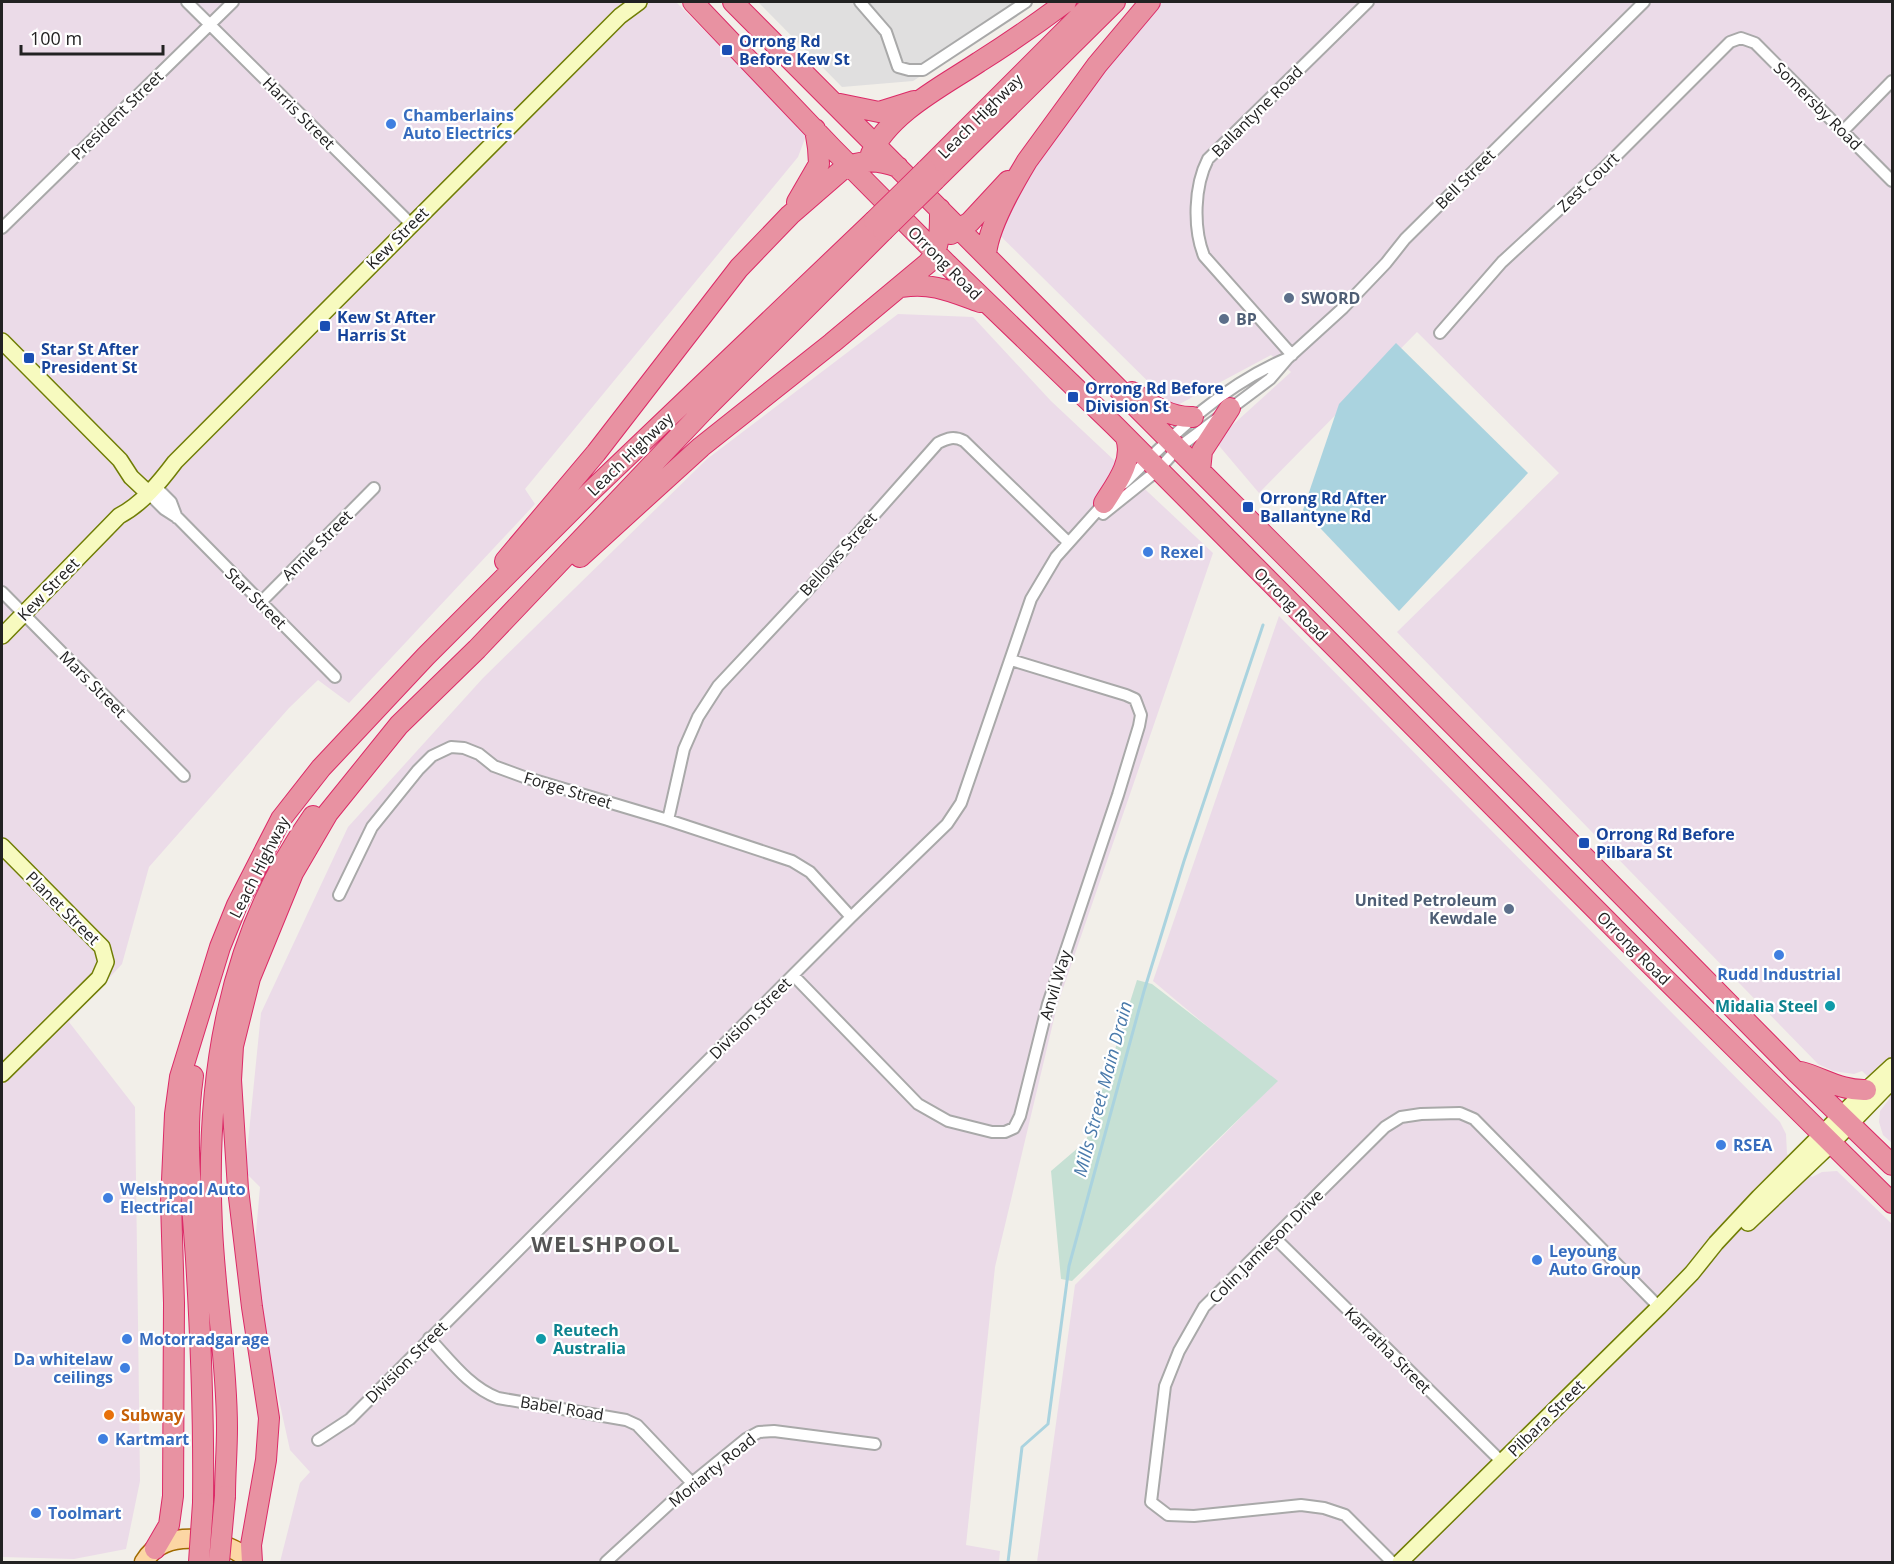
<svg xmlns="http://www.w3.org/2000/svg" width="1894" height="1564" viewBox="0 0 1894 1564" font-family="'Open Sans',sans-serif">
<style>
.residential{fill:#e0dfdf}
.industrial{fill:#ebdbe8}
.wetland{fill:#c6e0d4}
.water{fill:#aad3df}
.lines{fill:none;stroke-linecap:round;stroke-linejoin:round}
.stream{stroke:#aad3df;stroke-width:3}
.street-casing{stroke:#a9a9a9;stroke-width:14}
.secondary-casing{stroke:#707d05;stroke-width:18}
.primary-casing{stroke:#a06b00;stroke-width:21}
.highway-casing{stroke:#dc2a67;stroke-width:22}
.street{stroke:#fff;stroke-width:10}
.secondary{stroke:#f7fabf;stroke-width:15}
.primary{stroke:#fcd6a4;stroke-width:18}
.highway{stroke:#e892a2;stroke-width:20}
.highway-bridge-casing{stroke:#dc2a67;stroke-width:22;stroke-linecap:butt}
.highway-bridge{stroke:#e892a2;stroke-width:20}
.transit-dot{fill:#1a4fb4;stroke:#fff;stroke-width:2}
.shop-dot{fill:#3f7fe0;stroke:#fff;stroke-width:2}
.service-dot{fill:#5c6f8a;stroke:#fff;stroke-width:2}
.culture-dot{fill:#0f9aa8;stroke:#fff;stroke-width:2}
.food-dot{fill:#e8710a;stroke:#fff;stroke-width:2}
.labels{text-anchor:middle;stroke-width:4.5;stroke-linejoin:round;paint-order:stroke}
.transit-label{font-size:16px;font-weight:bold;fill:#164399;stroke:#fff;text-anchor:start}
.street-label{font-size:16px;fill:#222;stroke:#fff}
.shop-label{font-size:16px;font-weight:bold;fill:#366cbe;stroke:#fff;text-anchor:start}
.service-label{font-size:16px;font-weight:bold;fill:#4e5e75;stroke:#fff;text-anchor:start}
.culture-label{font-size:16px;font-weight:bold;fill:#0d838f;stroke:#fff;text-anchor:end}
.food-label{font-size:16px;font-weight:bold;fill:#c56008;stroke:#fff;text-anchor:start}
.water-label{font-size:18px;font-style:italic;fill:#4a7aab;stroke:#fff}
.district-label{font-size:22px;font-weight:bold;letter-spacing:1.5px;fill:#555;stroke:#fff}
</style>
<rect width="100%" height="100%" fill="#f2efe9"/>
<path class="residential" d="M758 2H1033L1016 16 913 81 842 87Z"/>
<path class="industrial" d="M2 2H676L807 133 798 157 525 489 535 504 349 703 318 680 289 708 149 867 122 964 69 1022 135 1107 138 1322 140 1481 126 1549 74 1559 2 1557Z
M1162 2H1892V1143L1883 1135 1879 1122 1880 1111 1890 1098 1862 1071 1854 1074 1833 1071 1818 1064 1397 632 1559 473 1417 332 1259 493 1215 441 1291 372 1271 355 1174 407 972 208Z
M898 314 973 317 1051 401 1213 553 1057 1006 995 1267 966 1545 1000 1551 999 1562H280L300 1483 310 1472 290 1450 252 1278 260 1187 245 1172 261 1013 348 827 483 678 707 459Z
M1279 616 1780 1122 1786 1134 1787 1154 1812 1177 1822 1172 1837 1171 1892 1224V1562H1037L1075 1285 1275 1083 1153 981Z"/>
<path class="wetland" d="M1137 980 1152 984 1278 1081 1072 1281 1061 1279 1051 1171 1086 1141Z"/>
<path class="water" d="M1396 343 1528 473 1399 611 1303 510 1339 404Z"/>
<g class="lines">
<path class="stream" d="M1008 1562 1022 1447 1048 1424 1069 1266 1144 991 1184 861 1263 625"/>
<defs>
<path id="street" d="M187 2 411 224
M860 2 886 32 898 67 909 70H923L1026 2
M1843 131 1892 81
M2 228 233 2
M1440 333 1502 262 1603 169 1730 42 1741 38 1755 43 1892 181
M1292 355 1204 256C1193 228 1194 186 1208 159L1368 2
M1123 484C1173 435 1221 386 1288 358
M155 486 171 502 177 518
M148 493 164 509 178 518 335 677
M1103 514 1158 470 1178 448 1270 379 1288 358 1343 308 1386 263 1405 239 1644 2
M2 592 184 776
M260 603 374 488
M668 820 684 749 698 717 718 686 805 593 938 443C948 438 954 436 964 441L1068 542
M339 895 372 827 418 770 432 756 451 747 464 748 479 754 494 766 524 777 668 820 792 861 810 872 851 917
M793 975 918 1104 948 1121 992 1132H1005L1014 1128 1020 1116 1048 1004 1118 795 1139 726 1141 715 1135 699 1126 695 1011 660
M1275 1238 1502 1462
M429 1338C450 1360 469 1387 498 1398L626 1420 637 1425 692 1483
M318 1440 350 1419 851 917 947 824 961 803 1031 599 1056 557 1107 500
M606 1562 692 1483 746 1439 759 1432 774 1431 875 1444
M1392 1562 1345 1515 1324 1508 1301 1505 1194 1516 1168 1515 1151 1502 1165 1386 1179 1351 1204 1307 1385 1127 1401 1117 1421 1114 1460 1113 1474 1119 1659 1307"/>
<path id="secondary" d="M2 341 120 460 131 477 148 493
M2 636 119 516C142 504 160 482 175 462L620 16 639 2
M2 846 102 947 106 962 99 978 2 1074
M1748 1223 1831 1144 1892 1081
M1400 1562 1659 1307 1692 1273 1716 1243 1759 1197 1866 1090 1892 1066"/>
<path id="primary" d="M144 1562C165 1525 226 1538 252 1562"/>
<path id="highway" d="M693 2 832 148 947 264 1115 426 1644 958 1892 1203
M733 2 1538 810 1795 1071 1892 1165
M835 103 879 112 914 101
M871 154C889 113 943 86 979 62 1009 43 1038 23 1066 2
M926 170 1094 2
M935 180 1115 2
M797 202 819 164 818 148 815 129
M951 234 970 222 1008 181
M986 255C988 227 1012 186 1027 161L1097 65 1150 2
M902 287C932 282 952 292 980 302
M1132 392C1150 404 1170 418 1193 417
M1200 471 1202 451 1230 408
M1104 503C1116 484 1134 461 1126 438
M580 557 701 447 832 343 928 263C941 247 940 229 940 209
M505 561 596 453 739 268 790 215 843 169C862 159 878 160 898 167
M1801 1072C1823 1078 1842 1091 1866 1090
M193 1076C184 1138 192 1198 196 1259 201 1341 204 1421 203 1503
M225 1496C225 1474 227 1451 227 1428 227 1361 215 1295 212 1228 205 1081 226 939 313 816
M155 1549 169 1525 173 1496 174 1303 171 1202 175 1114 180 1077 220 947 237 905 281 819 321 768 426 656 588 494 874 221
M252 1562 251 1545 266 1460 269 1418 252 1307 238 1189 231 1080 233 1046 250 978 293 873 328 813 399 725 477 649 706 408 883 231"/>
</defs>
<use href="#street" class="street-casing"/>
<use href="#secondary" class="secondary-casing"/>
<use href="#primary" class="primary-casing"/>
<use href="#highway" class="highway-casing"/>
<use href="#street" class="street"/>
<use href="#secondary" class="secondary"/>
<use href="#primary" class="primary"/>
<use href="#highway" class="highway"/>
<defs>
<path id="highway-bridge" d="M874 221 926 170
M883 231 935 180
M199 1562 203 1503
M219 1562 225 1496"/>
</defs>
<use href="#highway-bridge" class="highway-bridge-casing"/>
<use href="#highway-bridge" class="highway-bridge"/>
</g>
<g class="transit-dot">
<rect x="721" y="44" width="12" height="12" rx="3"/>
<rect x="319" y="320" width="12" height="12" rx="3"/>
<rect x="23" y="352" width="12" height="12" rx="3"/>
<rect x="1067" y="391" width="12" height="12" rx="3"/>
<rect x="1242" y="501" width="12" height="12" rx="3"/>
<rect x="1578" y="837" width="12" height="12" rx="3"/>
</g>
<g class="shop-dot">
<circle cx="391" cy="124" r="6"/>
<circle cx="1148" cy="552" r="6"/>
<circle cx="1779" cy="955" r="6"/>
<circle cx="1721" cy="1145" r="6"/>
<circle cx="108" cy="1198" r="6"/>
<circle cx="1537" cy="1260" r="6"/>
<circle cx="127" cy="1339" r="6"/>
<circle cx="125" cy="1368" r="6"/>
<circle cx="103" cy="1439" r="6"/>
<circle cx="36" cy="1513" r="6"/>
</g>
<g class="service-dot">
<circle cx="1289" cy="298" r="6"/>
<circle cx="1224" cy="319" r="6"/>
<circle cx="1509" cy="909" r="6"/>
</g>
<g class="culture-dot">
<circle cx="1830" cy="1006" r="6"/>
<circle cx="541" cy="1339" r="6"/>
</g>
<circle class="food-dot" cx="109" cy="1415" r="6"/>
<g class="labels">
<g class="transit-label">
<text x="739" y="47">Orrong Rd<tspan x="739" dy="18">Before Kew St</tspan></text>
<text x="337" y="323">Kew St After<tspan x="337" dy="18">Harris St</tspan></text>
<text x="41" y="355">Star St After<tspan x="41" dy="18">President St</tspan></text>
<text x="1085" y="394">Orrong Rd Before<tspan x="1085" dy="18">Division St</tspan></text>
<text x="1260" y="504">Orrong Rd After<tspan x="1260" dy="18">Ballantyne Rd</tspan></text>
<text x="1596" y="840">Orrong Rd Before<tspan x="1596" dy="18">Pilbara St</tspan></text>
</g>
<g class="street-label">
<text transform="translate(1818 106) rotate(45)" y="6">Somersby Road</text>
<text transform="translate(1257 111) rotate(-45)" y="6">Ballantyne Road</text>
<text transform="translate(299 113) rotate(45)" y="6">Harris Street</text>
<text transform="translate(117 115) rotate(-44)" y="6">President Street</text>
<text transform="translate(980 116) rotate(-45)" y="6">Leach Highway</text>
<text transform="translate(1465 179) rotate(-45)" y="6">Bell Street</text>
<text transform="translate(1588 182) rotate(-44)" y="6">Zest Court</text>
<text transform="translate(397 238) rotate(-45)" y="6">Kew Street</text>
<text transform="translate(945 263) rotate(45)" y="6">Orrong Road</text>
<text transform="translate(630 454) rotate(-44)" y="6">Leach Highway</text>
<text transform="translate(317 545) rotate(-45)" y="6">Annie Street</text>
<text transform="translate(838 554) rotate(-48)" y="6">Bellows Street</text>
<text transform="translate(48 589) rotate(-46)" y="6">Kew Street</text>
<text transform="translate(256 598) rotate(45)" y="6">Star Street</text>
<text transform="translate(1291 604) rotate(45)" y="6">Orrong Road</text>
<text transform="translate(93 684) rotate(45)" y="6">Mars Street</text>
<text transform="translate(568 790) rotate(17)" y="6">Forge Street</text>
<text transform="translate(259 867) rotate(-63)" y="6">Leach Highway</text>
<text transform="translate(63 908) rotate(45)" y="6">Planet Street</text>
<text transform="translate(1634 948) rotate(45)" y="6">Orrong Road</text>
<text transform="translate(1055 985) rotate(-73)" y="6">Anvil Way</text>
<text transform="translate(750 1018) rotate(-45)" y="6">Division Street</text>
<text transform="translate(1266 1246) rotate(-45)" y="6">Colin Jamieson Drive</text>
<text transform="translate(1388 1350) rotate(45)" y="6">Karratha Street</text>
<text transform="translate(406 1362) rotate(-45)" y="6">Division Street</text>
<text transform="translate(562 1408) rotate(9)" y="6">Babel Road</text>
<text transform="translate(1546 1418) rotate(-45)" y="6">Pilbara Street</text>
<text transform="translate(712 1470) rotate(-39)" y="6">Moriarty Road</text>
</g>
<g class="shop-label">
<text x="403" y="121">Chamberlains<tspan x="403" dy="18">Auto Electrics</tspan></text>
<text x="1160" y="558">Rexel</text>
<text x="1779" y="980" text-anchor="middle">Rudd Industrial</text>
<text x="1733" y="1151">RSEA</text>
<text x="120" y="1195">Welshpool Auto<tspan x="120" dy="18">Electrical</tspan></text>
<text x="1549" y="1257">Leyoung<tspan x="1549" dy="18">Auto Group</tspan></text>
<text x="139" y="1345">Motorradgarage</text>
<text x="113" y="1365" text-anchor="end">Da whitelaw<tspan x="113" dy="18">ceilings</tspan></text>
<text x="115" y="1445">Kartmart</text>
<text x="48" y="1519">Toolmart</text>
</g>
<g class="service-label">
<text x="1301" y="304">SWORD</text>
<text x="1236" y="325">BP</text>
<text x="1497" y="906" text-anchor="end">United Petroleum<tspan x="1497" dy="18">Kewdale</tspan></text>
</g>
<g class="culture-label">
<text x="1818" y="1012">Midalia Steel</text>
<text x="553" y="1336" text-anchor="start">Reutech<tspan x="553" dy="18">Australia</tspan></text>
</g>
<g class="food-label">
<text x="121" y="1421">Subway</text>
</g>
<g class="water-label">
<text transform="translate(1103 1089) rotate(-75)" y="6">Mills Street Main Drain</text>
</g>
<g class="district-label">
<text x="606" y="1252">WELSHPOOL</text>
</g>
</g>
<rect width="1894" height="1564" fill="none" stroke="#222222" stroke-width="6"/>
<path d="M21 45v9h142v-9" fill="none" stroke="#222222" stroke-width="3"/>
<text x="30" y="45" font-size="18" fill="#222222" stroke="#ffffff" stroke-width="4.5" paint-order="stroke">100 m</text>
</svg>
